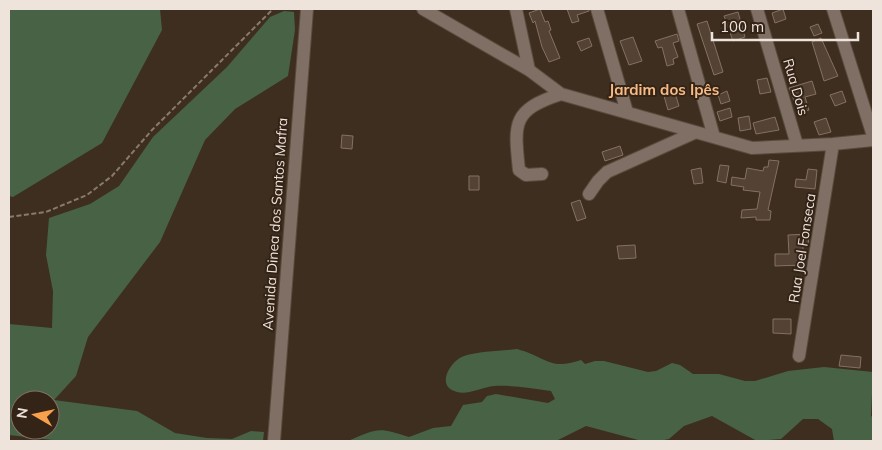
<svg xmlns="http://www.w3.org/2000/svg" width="882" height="450" viewBox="0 0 882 450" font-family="Mulish,sans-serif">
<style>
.forest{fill:#486245;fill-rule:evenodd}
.building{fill:#544234;stroke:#847161}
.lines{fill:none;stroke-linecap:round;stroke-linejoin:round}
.minor-casing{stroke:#5a4b3e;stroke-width:14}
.path{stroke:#887a6e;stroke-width:2;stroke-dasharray:5 2.5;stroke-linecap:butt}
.minor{stroke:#7f6f65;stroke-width:12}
.labels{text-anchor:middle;stroke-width:4;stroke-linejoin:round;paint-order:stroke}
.street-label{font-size:14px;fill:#efe4db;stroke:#342417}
.neighbourhood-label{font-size:15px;font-weight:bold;fill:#f9bb85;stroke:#342417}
</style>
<rect width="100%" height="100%" fill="#3e2e20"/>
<path class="forest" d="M9 9H160L162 30 102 143 13 197 9 196Z
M284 11 294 12 295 30 288 76 235 109 205 140 160 242 88 337 76 376 54 400 137 411 175 433 207 438 232 439 251 431 264 432 263 441H61L9 435V324L52 328 53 291 46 255 49 218 90 204 119 186 153 137 227 67 270 17ZM20 400H50V430H20Z
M517 349C546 357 550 371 581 360L585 364 595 361H604L648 372 656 371 672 363 680 365 693 374H719L745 381H755L788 371 824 367 873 372 871 416 873 417V441H834L832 429 818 419H803L781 439 757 441 712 416 684 426 669 439 659 441H642L586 426 556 441H348C378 428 378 427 409 437L433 428 451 426 463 405 482 402 487 396 496 394 548 403 555 399 551 391C532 388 513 385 494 386 482 387 469 395 457 392 435 387 450 361 464 356 479 351 500 351 517 349Z"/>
<path class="building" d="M540 9 545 22 548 21 551 30 549 31 560 58 549 62 542 47 535 21 533 23 529 13Z
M567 9H589V11L577 15 579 21 572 23Z
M783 9 786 19 775 23 772 13Z
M738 12 745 37 733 41 724 16Z
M707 21 723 72 714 75 697 24Z
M818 24 822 33 814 36 810 27Z
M677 34 679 41 673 43 678 57 673 59 674 64 667 66 662 47 658 48 655 41Z
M633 37 642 61 629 65 620 41Z
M589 38 592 46 581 51 577 42Z
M821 38 838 76 824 81 812 42Z
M767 78 771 92 760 94 757 80Z
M812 81 816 94 805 97 809 110 799 113 789 88Z
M727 91 730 101 721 104 718 95Z
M842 91 846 102 835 106 830 95Z
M675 93 679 106 668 110 664 96Z
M730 108 732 117 720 121 717 112Z
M749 116 751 129 740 131 738 118Z
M775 117 779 130 756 134 753 123Z
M826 118 831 132 819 135 814 122Z
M342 135 353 136 352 149 341 148Z
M620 146 623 155 605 161 602 152Z
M769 160 779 161 768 210 771 211 770 220H756V217L741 218 742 210 757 209 760 192 743 190 744 187 731 185 732 177 745 179 747 168 763 171 764 167H768Z
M720 165 729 166 726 183 717 181Z
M701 168 703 183 694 184 691 170Z
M808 169 817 170 815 189 795 187 796 179 806 180Z
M469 176H479V190H469Z
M580 200 586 218 577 221 571 203Z
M809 234 808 246H803V265L775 266V254H789L788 235Z
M635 245 636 258 619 259 617 246Z
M773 319H791V334L773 333Z
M841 355 861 357 860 368 839 366Z"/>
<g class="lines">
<defs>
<path id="minor" d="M423 9 529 70 561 94 752 148 833 144 873 140
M516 9 529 70
M597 9 627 112
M678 9 714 137
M757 9 797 145
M833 9 873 136
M542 174 526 175 519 170C514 123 512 110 561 94
M589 194 598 181 607 172 696 132
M799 356 833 144
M274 441 307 9"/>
</defs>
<use href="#minor" class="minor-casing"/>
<path class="path" d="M9 217 46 212 87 195 112 176 152 130 273 9"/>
<use href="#minor" class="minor"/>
</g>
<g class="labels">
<g class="street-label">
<text transform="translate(796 87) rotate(74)" y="5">Rua Dois</text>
<text transform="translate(275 224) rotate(-86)" y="5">Avenida Dinea dos Santos Mafra</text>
<text transform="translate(802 248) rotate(-81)" y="5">Rua Joel Fonseca</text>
</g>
<g class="neighbourhood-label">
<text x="664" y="95">Jardim dos Ipês</text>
</g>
</g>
<rect width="882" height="450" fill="none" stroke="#efe4db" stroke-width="20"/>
<g transform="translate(35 415) rotate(279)"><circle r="24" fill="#342417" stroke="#7f7165"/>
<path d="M0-4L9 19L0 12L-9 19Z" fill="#f8a04b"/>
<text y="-8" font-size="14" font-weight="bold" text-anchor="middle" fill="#efe4db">N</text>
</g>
<path d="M712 32v8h146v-8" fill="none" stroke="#efe4db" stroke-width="2.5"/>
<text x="720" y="32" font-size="15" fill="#efe4db" stroke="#342417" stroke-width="4" paint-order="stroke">100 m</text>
</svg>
